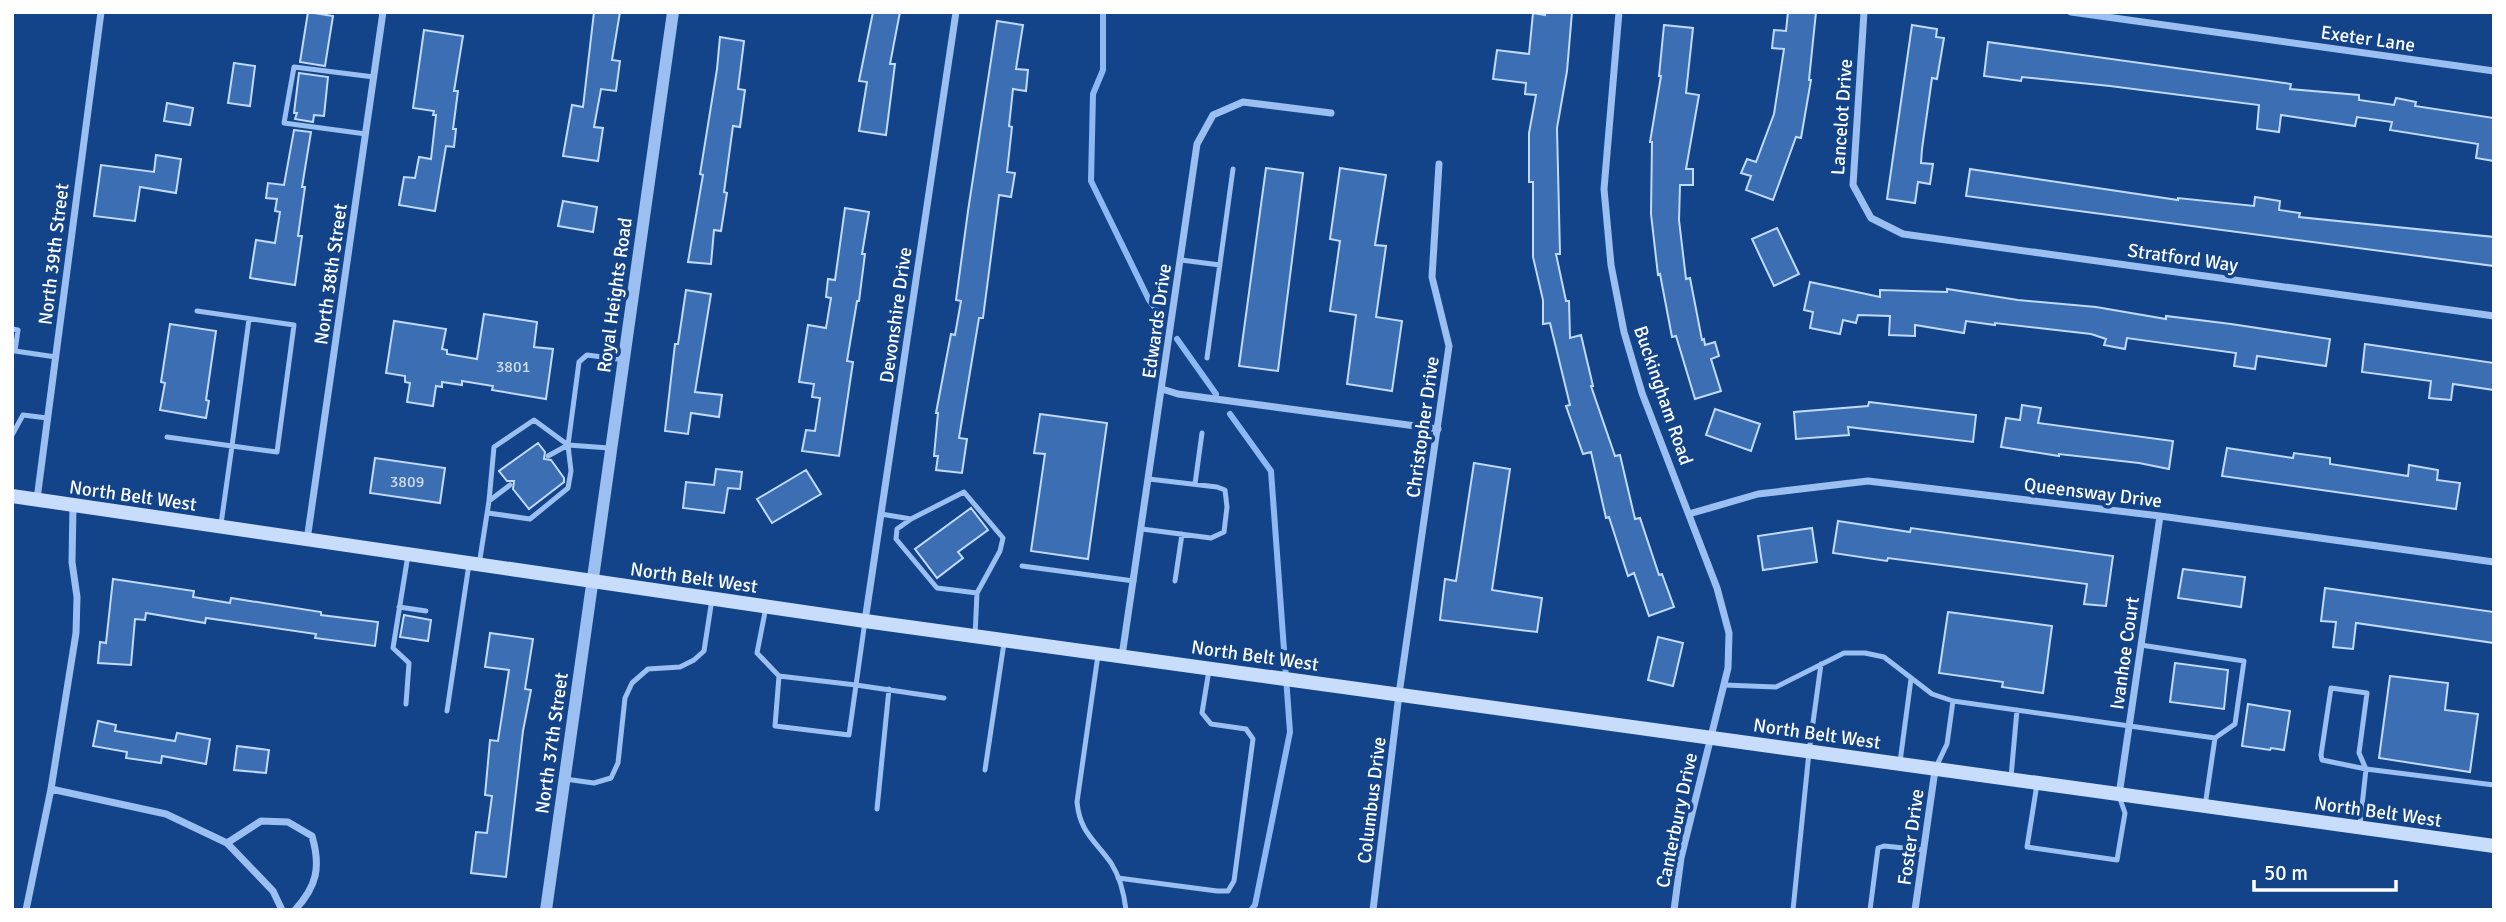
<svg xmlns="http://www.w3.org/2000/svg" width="2506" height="922" viewBox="0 0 2506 922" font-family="Signika,sans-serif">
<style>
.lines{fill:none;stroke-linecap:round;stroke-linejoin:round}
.stream{stroke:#8cb9f3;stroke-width:6}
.building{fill:#3c6eb3;stroke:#c1dafc;stroke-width:2}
.service{stroke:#9abff0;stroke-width:5}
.minor{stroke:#9abff0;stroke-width:7}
.tertiary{stroke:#9abff0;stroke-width:12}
.secondary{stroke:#c8ddfb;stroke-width:14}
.labels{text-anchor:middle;stroke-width:7;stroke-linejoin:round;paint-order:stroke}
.number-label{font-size:16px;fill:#cedbec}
.street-label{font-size:19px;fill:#fff;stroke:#13448a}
</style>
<rect width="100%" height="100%" fill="#13448a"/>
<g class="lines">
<path class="stream" d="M1103 12V70L1093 94 1091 181 1149 300 1162 317
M1177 339 1216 394
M1230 414 1271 471 1290 732 1255 905 1251 910"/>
</g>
<path class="building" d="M308 12 333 16 325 66 300 62Z
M594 12H620L612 60 620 61 616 91 601 89 594 127 603 128 598 161 563 156 572 105 583 107Z
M873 12H900L890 64H895L886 135 859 131 867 82 859 81Z
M1545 12H1572L1567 71 1557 128 1560 254H1556L1566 301H1569L1570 338 1581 335 1593 386H1591L1615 456 1620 455 1635 519 1640 518 1659 575 1662 574 1674 607 1649 616 1634 573 1628 576 1609 517 1606 518 1591 452 1583 454 1566 406 1570 405 1550 323 1543 324V300L1533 257V182H1529V133L1536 95 1525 94 1526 83 1493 79 1497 50 1529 54 1533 13 1545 15Z
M1788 12H1816L1809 80H1811L1801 138 1796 137 1773 200 1746 190 1751 176 1741 173 1747 159 1756 162 1774 114 1784 49 1772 48 1774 30 1786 31Z
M997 21 1023 25 1016 69 1028 70 1026 91 1013 89 1009 126 1012 127 1007 172 1015 173 1011 197 999 195 983 318H979L959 438 967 439 962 473 936 470 938 456H934L938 413H936L951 334 955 335 961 301 956 300 968 211Z
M1664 25 1693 28 1686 93 1699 95 1686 169H1693V185H1680L1679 220 1686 279 1690 278 1702 340 1704 339 1705 345 1715 342 1719 356 1711 359 1721 391 1695 399 1676 336 1672 337 1660 274 1658 275 1651 214 1652 142H1650L1661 76H1659Z
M1912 25 1937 29 1936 37 1944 38 1937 79 1932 78 1922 149 1921 163 1933 164 1930 184 1918 182 1915 203 1887 199Z
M424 30 463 36 454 91H458L453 129H456L454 147 446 146 435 211 399 205 404 177 415 178 419 157 431 159 436 115H433L434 111 413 108Z
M720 37 744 41 738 89 745 90 740 127 733 126 724 192 727 193 721 231 714 230 711 264 688 262 703 175 700 174 717 69Z
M1988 42 2291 84 2290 89 2359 95V100L2394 105 2396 98 2416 102 2415 106 2494 118V161L2476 158 2478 144 2390 130 2392 122 2357 117 2355 126 2281 115 2279 132 2257 129 2259 105 2110 86 2022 77 2021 81 1984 76Z
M234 63 255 66 250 106 228 103Z
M299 73 328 77 324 116 314 115 313 122 295 119 297 113H294Z
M167 103 193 108 190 125 164 121Z
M294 130 311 132 302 187H305L298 236H302L295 285 250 278 256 240 275 243 280 212 275 211 277 199 266 198 268 183 284 185Z
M156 155 181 159 176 193 140 187 135 221 94 216 101 165 154 172Z
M1266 168 1303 173 1278 371 1239 366Z
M1340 168 1386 175 1375 245 1386 246 1376 317 1402 321 1392 391 1347 384 1356 315 1330 311 1340 241 1330 239Z
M1970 169 2178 200V198L2254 206 2255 197 2280 201 2279 210 2300 213 2299 217 2494 237V266L1966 196Z
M563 201 597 207 593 232 558 226Z
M845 208 869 212 862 254H865L859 301H857L847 361 853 362 839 456 802 451 806 430 815 431 820 398 812 397 814 384 799 382 808 325 826 328 831 298 826 297 828 279 835 280Z
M1777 228 1799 274 1774 286 1752 239Z
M1810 282 1880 297V290L1947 292V289L2018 300 2096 307 2166 319V316L2231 324 2330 339 2326 366 2257 356 2255 369 2234 366 2236 353 2127 338 2125 349 2104 345 2106 339 2091 334 1995 323V325L1966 321 1964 333 1915 325V336L1889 335 1890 316 1858 315 1856 323 1843 320 1840 334 1810 328 1813 312 1804 310Z
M686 290 711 294 695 392 722 395 719 417 691 413 688 434 665 431 675 344H678Z
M484 314 537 322 534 347 553 349 546 399 492 390 493 386 462 381V385L442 382V387L436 386 433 406 407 402 410 383 405 382V376L386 373 394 321 446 329 442 349 447 350V354L477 359Z
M170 324 216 331 206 400 209 401 206 418 160 410 165 383 161 382Z
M2365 344 2494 363V390L2453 384 2451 400 2429 398 2431 381 2362 372Z
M1869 402 1976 415 1973 442 1848 427 1849 435 1796 439 1794 412 1868 406Z
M2022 405 2041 408 2038 423 2173 441 2169 469 2139 463 2059 454V456L2001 447 2006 418 2020 420Z
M1715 409 1760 424 1751 451 1706 435Z
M1040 414 1107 423 1088 559 1031 551 1045 454 1034 453Z
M538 443 545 452 544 459 551 460 564 478V482L529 509 513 489 514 481H507L499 471Z
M2227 448 2293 458 2294 453 2330 458V464L2408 476 2409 465 2438 470 2437 480 2460 483 2456 509 2222 476Z
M375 458 445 468 440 503 370 493Z
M1474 463 1510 469 1492 590 1542 598 1537 632 1440 620 1445 579 1456 581Z
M716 469 742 472 740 489 728 488 724 513 683 508 686 482 714 485Z
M806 470 821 494 772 523 757 499Z
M971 508 988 530 958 552 963 558 937 578 915 549Z
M1838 521 1910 532 1911 528 2113 556 2106 606 2084 604 2087 584 1888 558 1887 561 1833 553Z
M1812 528 1817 562 1763 570 1758 536Z
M2183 569 2245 577 2241 607 2178 598Z
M113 579 194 591 193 597 230 603 231 598 321 612V615L378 622 375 646 315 638 316 634 206 618 205 623 146 613 145 620 135 619 131 665 98 663 100 642 106 643Z
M2325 588 2494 612V643L2356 623 2353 649 2333 647 2336 622 2321 621Z
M1948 612 2052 626 2043 693 2002 687 2003 682 1939 673Z
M404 615 431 620 428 641 400 637Z
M490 633 533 639 525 689 531 690 523 731 506 877 471 873 476 832 487 833 492 796 485 795 490 740 498 741 509 670 485 667Z
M1658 637 1683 643 1673 686 1648 680Z
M2175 663 2228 670 2224 709 2170 702Z
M2390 676 2448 683 2445 710 2478 714 2470 772 2379 758Z
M2248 704 2290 711 2284 750 2271 748 2270 750 2242 746Z
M98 721 116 725 115 731 175 741 177 733 210 739 206 764 162 756 161 763 126 758 127 752 93 746Z
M237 746 269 750 266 773 234 770Z"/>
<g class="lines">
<path class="service" d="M366 134 284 123 294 67 374 77
M1181 260 1220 265
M197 311 294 325 277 452 232 446 221 524
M12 329 18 330 15 351 56 357
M1207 358 1233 169
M12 435 23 415 47 418
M167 437 232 446 249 319
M548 456 568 445 609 448
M1195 484 1202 433
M489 501 494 447 534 420 568 445
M488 513 530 519 568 488 571 471 568 445 579 362 587 355 625 360
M881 514 911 519 964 492 1003 538 1000 551 977 593 975 636
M911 519 897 529 896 539 937 588 977 593
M1142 529 1211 538 1224 532 1227 507 1225 490 1217 487 1149 479
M479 565 489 501 510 485
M1022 566 1134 581
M1175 581 1182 534
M399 607 426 611
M766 607 757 653 779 676 856 685 944 698
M2141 645 2244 661 2235 724 2215 738
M1098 655 1077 802C1080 833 1095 840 1111 863 1120 877 1124 893 1126 910
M779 676 775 726 849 735 865 621
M1724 685 1776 687 1844 653H1865L1884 657 1932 694 1953 701 2215 738 2205 806
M406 704 409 663 393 648 408 555
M447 711 469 564
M1900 762 1911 679
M1935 769 1947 744 1953 701
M985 770 1004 643
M2011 777 2017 710
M565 779 594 783 611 778 618 763 625 698 632 683 648 669 680 667 694 660 704 651 712 599
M2037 784 2027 847 2117 860 2125 813 2119 796
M877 809 889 689
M2360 825 2366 769 2359 753 2367 693 2331 688 2321 755 2322 760 2366 769 2494 785
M1118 878 1217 891H1228L1234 881 1253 739 1246 729 1211 724 1202 713 1209 670
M1793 910 1809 752 1821 664
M1870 910 1878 848 1884 846 1924 850"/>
<path class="minor" d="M1619 12 1604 189 1611 265 1624 332 1642 393 1717 588 1729 633 1728 668 1681 858 1674 910
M1864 12 1853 185 1871 218 1903 234 2494 316
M2071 12 2494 71
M1162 389 1178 394 1438 429
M37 499 101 12
M1689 514 1758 494 1868 481 2160 516 2494 562
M307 540 383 12
M865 621 956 12
M1122 656 1197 144 1213 115 1243 102 1331 113
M51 789 166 814 227 843 273 891 282 910
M2119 795 2160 516
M227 843 261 821 288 822 312 836C321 867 317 886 295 910
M26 910 51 789 76 633 77 597 72 562 73 506
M1373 910 1399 694 1449 346 1432 277 1439 164
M1915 910 1935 770"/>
<path class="tertiary" d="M546 910 673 12"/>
<path class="secondary" d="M12 496 865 621 2494 846"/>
</g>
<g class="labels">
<g class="number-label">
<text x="513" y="372">3801</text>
<text x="407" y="487">3809</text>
</g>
<g class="street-label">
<text transform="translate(2368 38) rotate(8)" y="7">Exeter Lane</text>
<text transform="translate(1841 117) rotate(-86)" y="7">Lancelot Drive</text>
<text transform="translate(53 254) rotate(-83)" y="7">North 39th Street</text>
<text transform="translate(2183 257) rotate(8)" y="7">Stratford Way</text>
<text transform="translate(330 274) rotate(-82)" y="7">North 38th Street</text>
<text transform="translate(614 295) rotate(-82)" y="7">Royal Heights Road</text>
<text transform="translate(895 315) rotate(-82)" y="7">Devonshire Drive</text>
<text transform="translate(1156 321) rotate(-82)" y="7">Edwards Drive</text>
<text transform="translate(1664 395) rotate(71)" y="7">Buckingham Road</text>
<text transform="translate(1422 427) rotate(-82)" y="7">Christopher Drive</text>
<text transform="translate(2093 492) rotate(7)" y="7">Queensway Drive</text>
<text transform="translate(133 495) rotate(8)" y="7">North Belt West</text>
<text transform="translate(694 577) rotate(8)" y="7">North Belt West</text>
<text transform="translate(2124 653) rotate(-82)" y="7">Ivanhoe Court</text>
<text transform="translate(1255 655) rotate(8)" y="7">North Belt West</text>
<text transform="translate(1817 733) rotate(8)" y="7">North Belt West</text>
<text transform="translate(551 743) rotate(-82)" y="7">North 37th Street</text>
<text transform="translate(1371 800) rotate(-83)" y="7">Columbus Drive</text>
<text transform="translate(2378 811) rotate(8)" y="7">North Belt West</text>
<text transform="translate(1676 820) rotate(-78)" y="7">Canterbury Drive</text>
<text transform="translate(1910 837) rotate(-82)" y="7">Foster Drive</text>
</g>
</g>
<rect width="2506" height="922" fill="none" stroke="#ffffff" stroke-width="28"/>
<path d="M2254 880v10h142v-10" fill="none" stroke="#ffffff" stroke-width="3.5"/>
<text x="2264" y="880" font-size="21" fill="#ffffff" stroke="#13448a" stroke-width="5" paint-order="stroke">50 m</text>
</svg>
